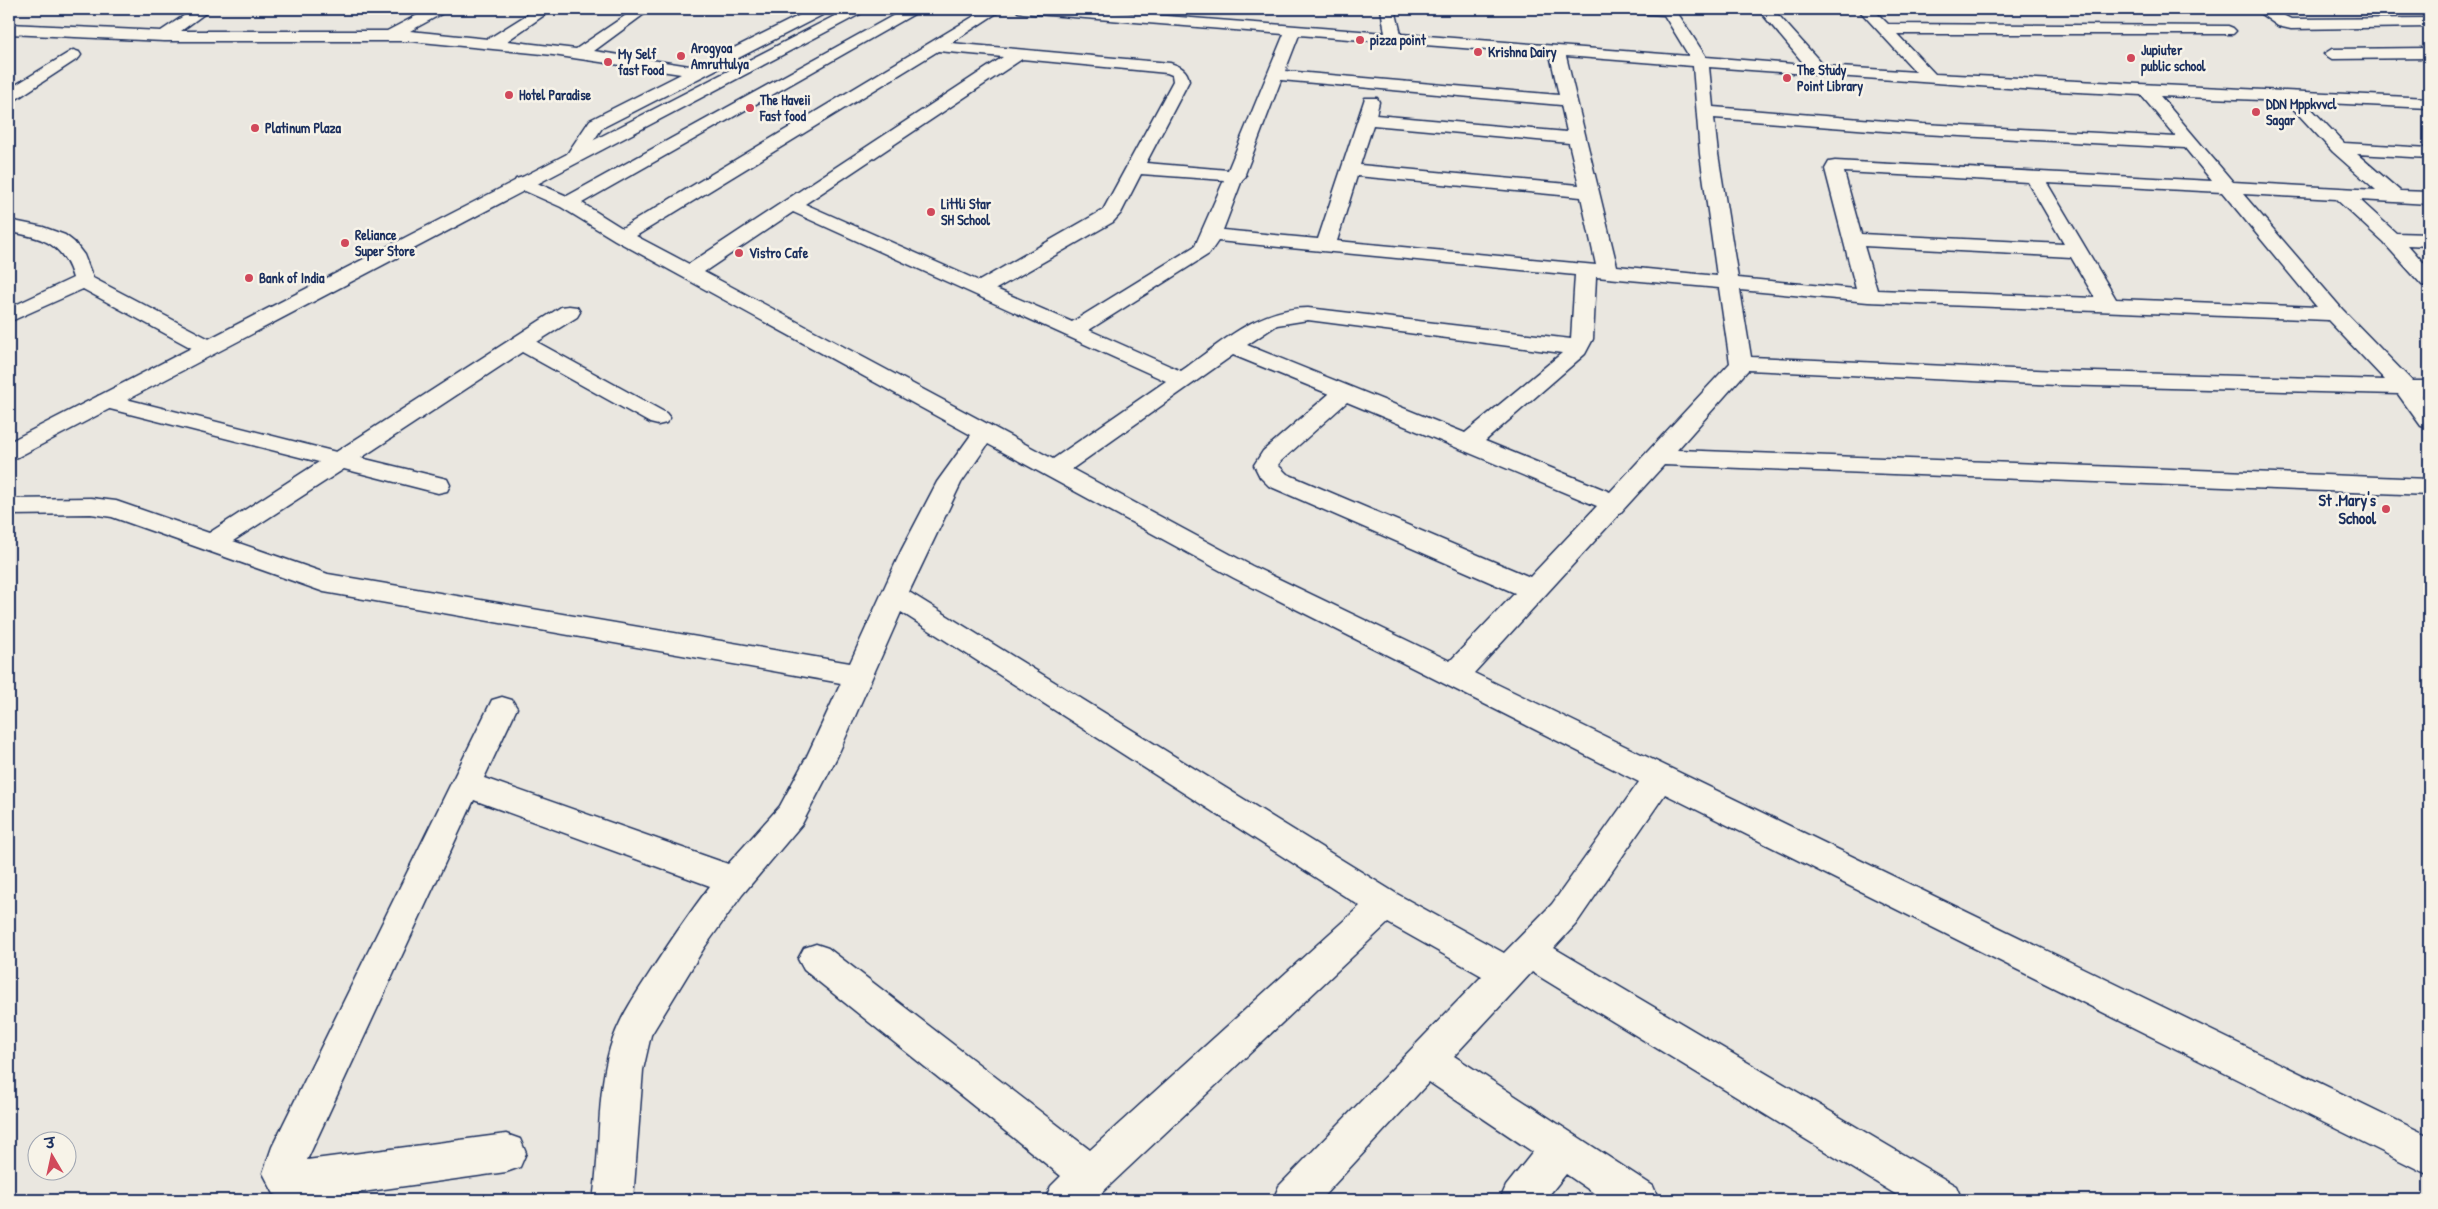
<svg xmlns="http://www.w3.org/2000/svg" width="2438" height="1209" viewBox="0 0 2438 1209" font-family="'Patrick Hand','Playpen Sans Deva',sans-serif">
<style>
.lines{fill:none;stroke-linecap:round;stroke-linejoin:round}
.minor-casing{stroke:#1b2f5e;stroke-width:3}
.highway-casing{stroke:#1b2f5e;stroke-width:3}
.minor{fill:#f7f3e8;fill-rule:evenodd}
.highway{fill:#f7f3e8;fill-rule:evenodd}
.poi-dot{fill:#d1495b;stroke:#f7f3e8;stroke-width:2}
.labels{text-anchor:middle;stroke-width:5;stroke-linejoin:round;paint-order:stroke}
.far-poi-label{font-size:14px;font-weight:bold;fill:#1b2f5e;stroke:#f7f3e8;text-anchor:start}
.poi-label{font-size:16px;font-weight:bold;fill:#1b2f5e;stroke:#f7f3e8;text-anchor:end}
</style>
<rect width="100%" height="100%" fill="#eae7e0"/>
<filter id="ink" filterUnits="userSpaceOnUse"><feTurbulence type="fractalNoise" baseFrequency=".02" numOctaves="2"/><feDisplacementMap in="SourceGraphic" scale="10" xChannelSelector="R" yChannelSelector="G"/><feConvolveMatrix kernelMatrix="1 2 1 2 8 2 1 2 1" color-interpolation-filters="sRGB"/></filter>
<g filter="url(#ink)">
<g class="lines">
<defs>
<path id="minor" d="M194 9H211L181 31H387L429 9H447L445 12 410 31 488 39 536 9H553L507 41 576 49 635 9H651L594 51 696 67 812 9H830L828 12 602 128 580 161H568L565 157 590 120 681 74 553 55 411 41H164L9 34V24L161 31Z
M905 9H923L582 203 622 228 986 9H1003L951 43 1170 63C1180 66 1188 70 1189 81L1146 163 1228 170 1284 34 1023 13 1018 12 1016 9H1077L1385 33 1381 9H1395L1401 34 1689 56 1664 15 1632 13 1625 9H1675L1706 57 1805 65 1758 9H1773L1824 66 1916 72 1858 9H1873L1888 24 2228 26 2233 28 2236 31 2233 34H1897L1935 74 2429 98V108L2305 102 2344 143 2429 148V158L2357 154 2400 191 2429 192V204L2360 200 2396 233 2429 234V246L2408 245 2429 269V287L2422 285 2384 243 2336 199 2243 194 2342 309 2412 381H2429V395H2422L2429 405V428L2421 426 2398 394 2057 385 1748 370 1677 450 2429 479V495L1664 465 1474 673 2429 1136V1175L1665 794 1576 924 1554 948 1956 1186 1962 1200H1905L1532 972 1454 1056 1653 1186 1659 1200H1604L1566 1174 1545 1200H1500L1506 1186 1533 1152 1429 1082 1320 1200H1273L1279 1186 1482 976 1388 923 1094 1200H1045L1051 1186 1061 1176 804 970 798 959 804 948 816 944 828 948 1090 1150 1360 906 901 612 837 757 802 824 742 895 704 948 651 1035 643 1070 633 1200H593C601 1150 596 1097 610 1048 618 1021 632 1000 647 977 667 946 688 915 710 886L474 800 307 1160 506 1134 520 1139 526 1153 520 1167 506 1172 305 1200H288L274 1194 263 1173 272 1147 492 700 502 697 512 700 517 708 484 778 728 864 780 806 807 756 841 683 324 592 112 517 91 514 9 515V499L91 498 116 501 209 533 319 462 98 406 94 401 98 396 106 394 336 452 561 307 569 306 577 307 580 312 577 317 537 342 666 413 670 418 666 423 658 425 650 423 522 352 361 458 447 479 450 485 447 491 438 493 344 469 233 541 328 574 850 663 901 551 937 482 971 435 615 240 561 207 516 187 514 183 516 179 523 177 567 196ZM1299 35 1550 55 1559 95 1285 71ZM938 51 1003 57 689 264 636 236ZM1566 56 1693 66 1700 154 1717 276 1617 266ZM1022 59 1167 73 1172 75 1173 81 1103 210 979 281 805 204ZM1709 67 2036 90 2141 95 2176 137 1923 124 1713 107ZM1281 80 1561 105 1567 132 1376 115 1379 102 1377 98H1365L1318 239 1223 230 1242 180 1246 176 1245 174ZM2160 96 2286 101 2333 152 2376 190 2233 182ZM1714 118 1923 134 2185 148 2212 181 1835 161 1829 162 1825 169 1856 289 1738 278 1718 154ZM1373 125 1569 143 1579 185 1360 165ZM1844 172 2028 182 2064 244 1861 234ZM1141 174 1224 180 1195 246 1072 322 996 289 1113 222 1121 213ZM1357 176 1581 197 1596 265 1337 241ZM2047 183 2222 192 2317 307 2116 299ZM793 212 1166 381 1053 459 704 272ZM1218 241 1575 275 1571 339 1308 308C1257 308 1221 343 1181 371L1089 330 1209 254ZM1864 246 2071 257 2095 298 1877 290ZM1596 277 1719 288 1730 363 1610 492 1485 441 1585 354 1593 339ZM1740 290 1868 302 2328 320 2385 380 2057 371 1751 357ZM1308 320 1562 353 1465 433 1247 345 1277 325ZM1233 355 1329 394 1263 451 1254 465 1260 477 1269 486 1515 593 1450 661 1252 566 1072 469ZM1347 402 1597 506 1530 577 1287 474 1278 465 1281 461ZM988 444 1234 578 1639 782 1552 904 1504 953 1397 894 909 592 961 483Z
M2254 9H2271L2291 19 2429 18V27L2291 29 2278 26Z
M2429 48V58L2332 59 2324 54 2332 49Z
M73 50 79 52 81 55 79 58 15 100 9 101V89Z
M9 220 43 227 65 235 74 242 84 255 93 278 215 342 218 347 215 352 207 354 199 352 83 289 9 322V308L73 278C63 243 42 237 9 232Z"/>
<path id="highway" d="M848 9H866L864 12 18 457 9 459V442Z"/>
</defs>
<use href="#minor" class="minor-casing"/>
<use href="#highway" class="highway-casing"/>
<use href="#minor" class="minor"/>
<use href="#highway" class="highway"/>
</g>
</g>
<g class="poi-dot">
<circle cx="1360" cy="40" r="5"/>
<circle cx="1478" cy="52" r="5"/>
<circle cx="681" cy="56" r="5"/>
<circle cx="2131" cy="58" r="5"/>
<circle cx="608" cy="62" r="5"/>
<circle cx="1787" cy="78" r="5"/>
<circle cx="509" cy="95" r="5"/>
<circle cx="750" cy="108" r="5"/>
<circle cx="2256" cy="112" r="5"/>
<circle cx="255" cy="128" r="5"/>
<circle cx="931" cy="212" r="5"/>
<circle cx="345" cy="243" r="5"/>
<circle cx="739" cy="253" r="5"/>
<circle cx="249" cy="278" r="5"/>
<circle cx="2386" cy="509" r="5"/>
</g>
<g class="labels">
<g class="far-poi-label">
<text x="1370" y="45">pizza point</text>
<text x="691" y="53">Arogyoa<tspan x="691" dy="16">Amruttulya</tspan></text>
<text x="2141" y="55">Jupiuter<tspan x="2141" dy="16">public school</tspan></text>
<text x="1488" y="57">Krishna Dairy</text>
<text x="618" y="59">My Self<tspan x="618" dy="16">fast Food</tspan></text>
<text x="1797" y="75">The Study<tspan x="1797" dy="16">Point Library</tspan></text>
<text x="519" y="100">Hotel Paradise</text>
<text x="760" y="105">The Haveii<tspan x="760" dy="16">Fast food</tspan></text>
<text x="2266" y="109">DDN Mppkvvcl<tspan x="2266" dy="16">Sagar</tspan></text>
<text x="265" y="133">Platinum Plaza</text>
<text x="941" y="209">Littli Star<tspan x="941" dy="16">SH School</tspan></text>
<text x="355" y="240">Reliance<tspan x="355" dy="16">Super Store</tspan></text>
<text x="749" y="258">Vistro Cafe</text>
<text x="259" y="283">Bank of India</text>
</g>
<g class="poi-label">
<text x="2376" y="506">St .Mary's<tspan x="2376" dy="18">School</tspan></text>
</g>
</g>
<rect width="2438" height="1209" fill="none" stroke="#f7f3e8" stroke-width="30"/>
<rect x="15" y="15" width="2408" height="1179" fill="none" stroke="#1b2f5e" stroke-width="2" filter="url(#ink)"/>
<g transform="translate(52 1156) rotate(351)"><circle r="24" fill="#f7f3e8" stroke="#9fa5b1"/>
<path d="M0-4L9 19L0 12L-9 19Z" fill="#d1495b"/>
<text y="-8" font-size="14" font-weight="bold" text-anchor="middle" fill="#1b2f5e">उ</text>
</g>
</svg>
